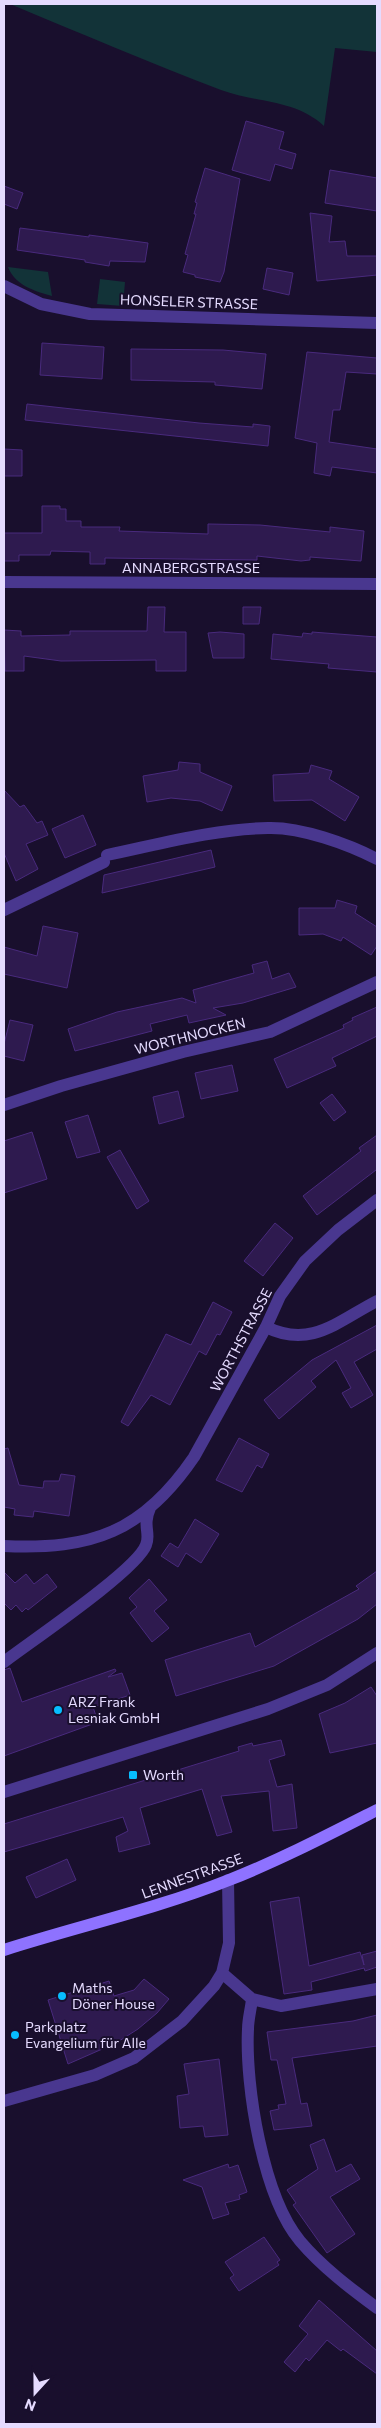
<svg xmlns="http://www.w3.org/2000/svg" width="381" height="2428" viewBox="0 0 381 2428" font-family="Commissioner,sans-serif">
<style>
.green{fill:#123338}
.building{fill:#2e1a4f;stroke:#492a7d}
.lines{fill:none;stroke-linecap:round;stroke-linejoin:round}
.minor{stroke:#49378f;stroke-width:12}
.tertiary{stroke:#49378f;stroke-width:12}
.secondary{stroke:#8e72ff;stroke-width:12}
.poi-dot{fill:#07bdff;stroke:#190f2d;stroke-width:2}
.labels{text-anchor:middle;stroke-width:4;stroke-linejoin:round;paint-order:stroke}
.street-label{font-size:14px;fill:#e5dbff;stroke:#190f2d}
.poi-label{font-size:14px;fill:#e5dbff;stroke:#190f2d;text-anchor:start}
</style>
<rect width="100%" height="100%" fill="#190f2d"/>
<path class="green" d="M10 4H377V52L335 48 324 126C295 99 256 103 221 90 150 63 80 33 10 4Z
M8 267 48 272 52 296C34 291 15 285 8 267Z
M100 279 125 282 123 306 97 304Z"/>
<path class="building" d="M246 121 284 132 279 149 296 154 292 169 275 164 270 181 232 170Z
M205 168 240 179 224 272 220 282 195 277V275L183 272 188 255 185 254 196 214H194L197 203 195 202Z
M330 170 377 178V211L325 203Z
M4 186 23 193 17 209 4 204Z
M310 213 332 216 329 242 345 241 347 256H377V275L317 281Z
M20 228 89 237V235L148 243 145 262 110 261 109 266 85 262V260L17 250Z
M267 268 293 273 289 295 263 289Z
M42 343 104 347 102 379 40 375Z
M131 349 223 350 266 354 262 389 215 385V382L131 380Z
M307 352 377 358V374L346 372 340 410H333L329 442 377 449V473L332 467 330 476 314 473 317 443 295 438Z
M27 404 199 423 253 427V424L270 426 268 446 25 420Z
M4 449 22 450V476H4Z
M42 506H60V509H66V521H81V527H120L119 531 208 534V524L260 525 330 532V527L364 531 361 561 310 557V560L301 561 257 556V560L105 558V564H90V552L51 551 50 555H19V561H4V533H42Z
M148 607H165L164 632H186V671H156V660L61 661 24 656V671H5L4 630 21 631V636L70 635V631H147Z
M243 607H261L259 624H243Z
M220 632 244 634V658H213L208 633Z
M312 632 377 637V672L328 668 329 664 271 659 273 634 302 637 303 633 312 634Z
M179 762 200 764V772L232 786 222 811 200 801 171 798 147 802 143 776 178 770Z
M311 765 332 771 329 779 359 797 345 821 312 800 274 801 273 775 309 773Z
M4 790 20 807 24 805 37 823 42 821 48 835 26 844 38 869 16 881 4 853Z
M83 815 96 845 65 858 52 829Z
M211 850 215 867 102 893 104 875Z
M337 900 357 906 355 913 377 927V946L371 955 343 937 341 941 323 934 299 935V908H335Z
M43 926 78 933 67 988 4 974V947L37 956Z
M267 961 272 979 289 973 296 987 243 1003 213 1008 226 1015 189 1023 187 1015 150 1024 152 1031 75 1051 68 1029 117 1012 182 998 196 1003 193 990 254 973 252 965Z
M377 1007V1036L332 1058 336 1066 287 1088 274 1059 344 1028 343 1025 353 1020 352 1018Z
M10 1020 33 1025 24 1061 4 1056V1044Z
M232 1065 238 1091 201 1099 195 1073Z
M178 1091 184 1117 159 1124 153 1097Z
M332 1094 346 1112 334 1121 320 1103Z
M88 1115 100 1152 77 1158 65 1122Z
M32 1132 47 1179 4 1193V1141Z
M377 1135V1172L376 1170 317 1215 303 1196 361 1151 359 1148Z
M120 1150 149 1201 137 1209 107 1157Z
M275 1223 293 1238 263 1276 244 1261Z
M213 1302 232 1312 220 1335 217 1334 206 1355 199 1351 170 1405 151 1395 128 1426 121 1422 166 1334 191 1345Z
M377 1325V1349L354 1362 373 1395 351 1408 342 1393 351 1388 336 1360 311 1381 316 1387 279 1419 264 1400 312 1360Z
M239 1438 269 1454 262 1468 257 1465 242 1492 216 1480Z
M8 1448 19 1485 43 1488 44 1481H59L61 1474 75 1476 69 1516 34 1511 33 1517 14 1515 15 1509 4 1507V1449Z
M195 1519 219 1534 201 1563 186 1553 178 1567 161 1556 170 1543 178 1548Z
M377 1571V1604L358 1619 274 1666 176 1696 165 1660 250 1633 255 1647 359 1589 356 1586Z
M4 1572 15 1583 26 1574 34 1584 47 1574 57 1587 28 1610 26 1608 22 1612 16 1605 11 1610 4 1603Z
M149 1579 167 1600 154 1611 169 1628 152 1642 130 1613 137 1607 129 1598Z
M10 1668 22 1702 115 1669 116 1671 108 1677 122 1673 130 1695 93 1707 98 1722 4 1756V1670Z
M371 1687 377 1696V1743L330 1753 319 1714 345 1703Z
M281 1740 285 1755 269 1760 277 1787 292 1784 297 1828 273 1831 269 1791 221 1796 232 1832 217 1836 202 1789 140 1808 150 1844 119 1852 116 1837 128 1831 123 1817 4 1852V1824L239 1751 238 1747 252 1743 253 1746Z
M67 1859 76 1880 36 1898 26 1877Z
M299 1897 309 1966 360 1952 364 1965 362 1955 377 1951V1967L365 1971 364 1968 311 1982 312 1990 284 1994 270 1902Z
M144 1979 169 1999 157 2013 138 2029 116 2043 68 2064 48 2000 109 1981 114 1996 134 1990Z
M377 2015V2046L292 2058 301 2104 307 2103 312 2126 274 2130 270 2111 279 2109 278 2105 286 2104 277 2060H271L267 2032 353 2021Z
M219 2059 228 2135 205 2137 203 2126 180 2128 177 2096 189 2094 184 2064Z
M324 2139 336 2172 351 2164 360 2179 330 2197 355 2234 327 2253 293 2205 296 2203 287 2190 318 2169 310 2145Z
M228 2164 229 2168 238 2165 247 2192 239 2195 240 2199 225 2203 229 2214 213 2219 202 2187 183 2180Z
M264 2237 280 2260 277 2262 279 2265 239 2291 230 2278 234 2275 225 2262Z
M319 2300 377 2351V2374L343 2349 341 2351 327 2340 309 2361 306 2358 295 2372 284 2362 308 2334 299 2326Z"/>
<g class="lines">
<path class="minor" d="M4 286 41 304 90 314 377 323
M4 582 377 584
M107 855C160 844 214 829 268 828 301 827 348 844 377 859
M4 910 104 862
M4 1105 61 1086 183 1052 270 1032 377 982
M266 1327C311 1349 338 1321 377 1301
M4 1546C92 1550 143 1532 194 1457L266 1327 280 1296 305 1261 338 1230 377 1200
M4 1662C30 1642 137 1570 146 1545 151 1534 142 1526 150 1508
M222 1973 252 1999 281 2006 377 1989
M252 1999C251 2009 248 2019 248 2029 245 2086 263 2197 300 2241 322 2267 350 2288 377 2308
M4 2101 95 2075 134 2058 182 2021 214 1986 222 1973 229 1943 228 1880"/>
<path class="tertiary" d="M4 1792 268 1709 327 1685 377 1653"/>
<path class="secondary" d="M4 1950C79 1926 156 1909 229 1880 280 1860 328 1835 377 1810"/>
</g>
<g class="poi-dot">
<circle cx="58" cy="1710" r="5"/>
<rect x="128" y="1770" width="10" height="10" rx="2.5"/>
<circle cx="62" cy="1996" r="5"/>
<circle cx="15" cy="2035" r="5"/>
</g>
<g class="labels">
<g class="street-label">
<text transform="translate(189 302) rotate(2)" y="5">HONSELER STRASSE</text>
<text x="191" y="573">ANNABERGSTRASSE</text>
<text transform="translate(190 1036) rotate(-14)" y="5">WORTHNOCKEN</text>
<text transform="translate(241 1340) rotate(-62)" y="5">WORTHSTRASSE</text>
<text transform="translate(192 1876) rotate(-20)" y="5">LENNESTRASSE</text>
</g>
<g class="poi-label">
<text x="68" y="1707">ARZ Frank<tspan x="68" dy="16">Lesniak GmbH</tspan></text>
<text x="143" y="1780">Worth</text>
<text x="72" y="1993">Maths<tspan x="72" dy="16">Döner House</tspan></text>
<text x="25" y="2032">Parkplatz<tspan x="25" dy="16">Evangelium für Alle</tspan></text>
</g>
</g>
<rect width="381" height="2428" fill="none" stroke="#e5dbff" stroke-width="10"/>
<g transform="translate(35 2393) rotate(201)" stroke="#190f2d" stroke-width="4" paint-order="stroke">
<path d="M0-4L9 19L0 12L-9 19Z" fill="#e5dbff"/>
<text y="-8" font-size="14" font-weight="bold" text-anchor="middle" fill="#e5dbff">N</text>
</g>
</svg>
